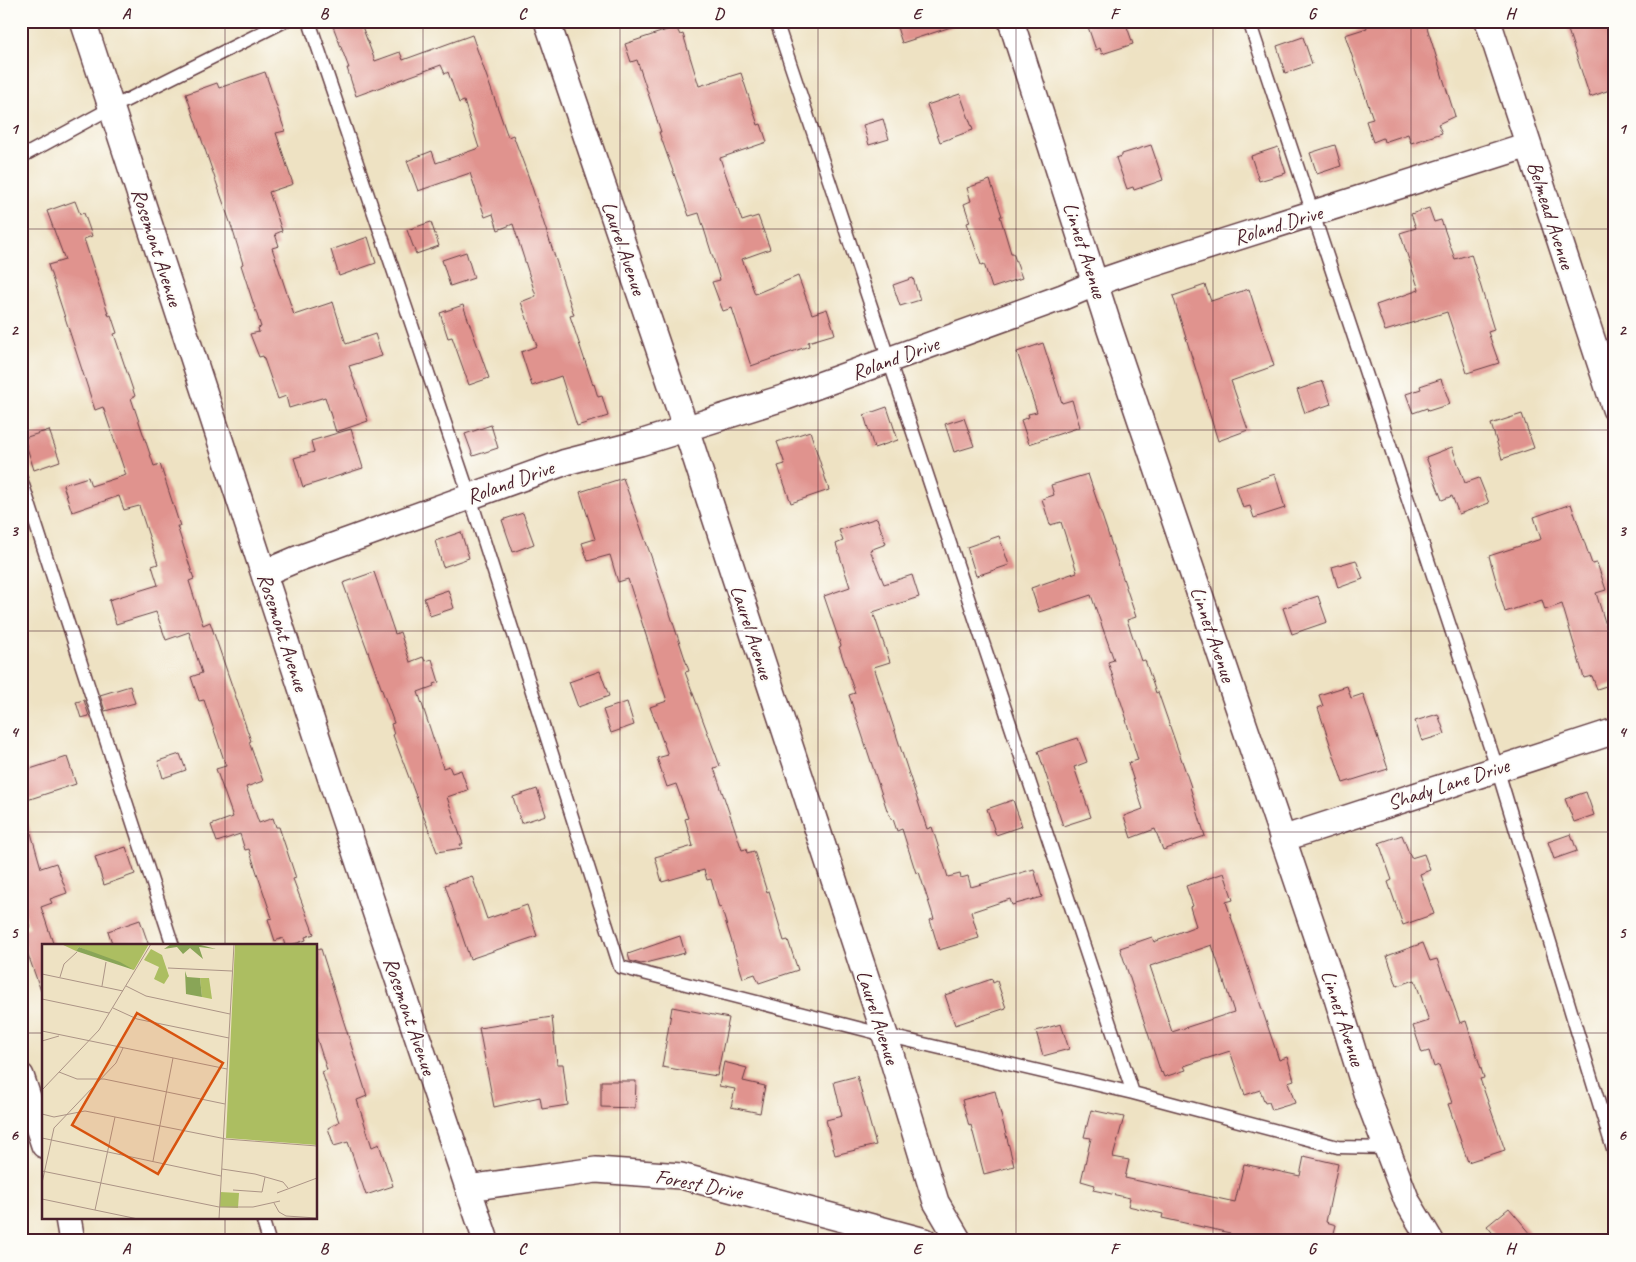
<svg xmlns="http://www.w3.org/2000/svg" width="1636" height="1262" viewBox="0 0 1636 1262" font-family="Caveat,sans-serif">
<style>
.building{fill:#e0938e;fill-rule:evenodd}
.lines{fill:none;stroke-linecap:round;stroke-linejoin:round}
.service-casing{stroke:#633c42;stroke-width:15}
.minor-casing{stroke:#633c42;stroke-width:28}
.service{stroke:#fff;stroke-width:12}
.minor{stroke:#fff;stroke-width:25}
.grid{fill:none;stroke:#4a1f2b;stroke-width:1;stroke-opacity:0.55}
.labels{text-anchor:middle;stroke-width:4;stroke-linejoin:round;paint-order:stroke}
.street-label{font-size:21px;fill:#4a1f2b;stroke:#fdfcf7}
.inset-road{fill:none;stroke:#ac9486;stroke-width:1}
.view{fill:#d8530f;fill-opacity:0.15;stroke:#d8530f;stroke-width:2.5}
.inset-edge{fill:none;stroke:#4a1f2b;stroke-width:2.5}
.neatline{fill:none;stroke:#4a1f2b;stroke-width:2}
.grid-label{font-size:16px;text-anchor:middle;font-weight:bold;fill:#4a1f2b}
</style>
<rect width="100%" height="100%" fill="#fdfcf7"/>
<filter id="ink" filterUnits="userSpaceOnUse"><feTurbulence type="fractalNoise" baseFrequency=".02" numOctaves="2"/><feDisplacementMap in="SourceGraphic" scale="10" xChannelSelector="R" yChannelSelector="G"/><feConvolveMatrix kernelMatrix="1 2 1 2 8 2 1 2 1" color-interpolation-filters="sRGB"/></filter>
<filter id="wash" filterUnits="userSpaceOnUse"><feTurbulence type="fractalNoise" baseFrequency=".0096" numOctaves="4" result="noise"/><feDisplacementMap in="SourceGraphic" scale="20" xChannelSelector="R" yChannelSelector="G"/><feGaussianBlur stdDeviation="1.12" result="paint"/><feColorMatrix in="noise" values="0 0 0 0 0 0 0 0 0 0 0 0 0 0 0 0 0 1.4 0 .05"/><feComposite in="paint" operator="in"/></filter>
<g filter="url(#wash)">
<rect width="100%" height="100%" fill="#eee2c3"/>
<g id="blocks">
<path class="building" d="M331 21H360L375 61 400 52 403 60 472 35 508 137 513 135 529 178 574 315 570 316 593 385 594 384 598 397 602 396 608 416 577 426 561 376 532 386 521 352 537 346 521 302 536 296 513 224 498 230 493 214 485 217 470 173 418 191 407 161 432 151 436 163 479 148 464 101 459 103 448 72 445 74 441 65 356 96 347 68H349Z
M895 21H956L957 25 902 43Z
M1086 21H1125L1133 44 1102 54 1100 48 1096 50Z
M1365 21H1425L1455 116 1438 124 1442 133 1411 143 1408 134 1384 142 1383 138 1373 142 1366 121 1373 119 1345 35 1367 28Z
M1565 21H1615V88L1590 97Z
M676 27 680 35 683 34 699 86 741 73 758 125 761 124 767 142 720 158 742 221 758 216 770 249 742 259 755 294 798 276 812 314 827 309 835 334 808 342 809 346 751 366 732 308 723 311 712 282 720 280 699 213 689 216 659 132H661L637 60 631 62 625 44Z
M1303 37 1312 64 1285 73 1277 46Z
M265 72 285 131 276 133 293 184 269 192 282 231 275 234 279 246 272 248 294 315 333 302 346 344 375 334 382 356 349 366 368 421 336 432 325 397 289 408 286 396 278 399 263 356 259 357 250 334 259 332 258 328 261 327 241 265 243 264 233 231 186 94 217 83 219 88Z
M960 94 973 130 940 142 927 105Z
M883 119 889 139 869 145 863 125Z
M1151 145 1163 180 1134 190 1133 187 1127 189 1116 158 1122 156V154Z
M1335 145 1341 166 1317 174 1310 153Z
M1278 147 1286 173 1259 181 1251 156Z
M990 180 1002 216H1000L1011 253H1013L1022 278 992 288 984 264 981 265 967 223 970 222 964 204 971 201 967 188Z
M75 201 80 214 84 213 92 236 84 239 109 316 111 315 117 333 114 334 135 396 131 398 154 466 160 464 180 526H177L194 579 189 581 203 625 210 622 251 741 249 742 263 781 246 787 259 823 273 818 276 827H279L296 878 293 879 314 934 305 937 306 940 288 946H285L283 938 275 941 268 919 272 918 249 849 245 850 240 834 217 842 211 825 233 817 216 769 226 766 204 700 199 701 191 677 202 673 189 632 166 640 156 612 116 624 109 600 158 585 152 566 158 564 139 506 124 510 119 496 72 512 63 485 88 477 91 486 126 475 103 407 95 410 48 265 65 260 47 211Z
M1429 208 1434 222 1441 220 1455 259 1471 254 1494 330 1488 332 1499 363 1467 373 1447 312 1385 331 1376 305 1419 290 1400 233 1416 228 1411 214Z
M431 222 439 246 416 254 407 230Z
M368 237 376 263 339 276 331 250Z
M466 252 474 278 450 286 442 260Z
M913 278 920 300 900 306 893 285Z
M1205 285 1211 301 1249 289 1274 366 1231 381 1248 430 1218 441 1173 296Z
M463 305 489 378 469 385 452 337 448 338 440 313Z
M1043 343 1062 403 1072 400 1080 427 1029 444 1021 420 1029 417 1028 414 1037 412 1017 352Z
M1441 379 1450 404 1428 411 1427 408 1413 413 1406 394 1421 389 1420 386Z
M1323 381 1331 404 1305 413 1297 390Z
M887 407 898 440 874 448 864 415Z
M1522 414 1534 448 1502 459 1491 424Z
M964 418 974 446 954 452 945 424Z
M491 425 498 448 473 456 465 434Z
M351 429 363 468 303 487 294 458 314 452 311 441Z
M49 430 60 461 34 470 24 438Z
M810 431 829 490 791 503 778 466 785 464 777 442Z
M1452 447 1465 483 1479 478 1489 503 1459 514 1452 496 1442 500 1426 457Z
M1088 474 1136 617 1127 620 1141 661 1145 660 1156 693 1158 692 1191 787H1190L1205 836 1163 850 1155 829 1131 838 1124 816 1143 809 1128 763 1138 760 1126 720H1127L1108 662 1114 660 1091 595 1039 612 1031 588 1077 572 1061 522 1050 525 1042 499 1054 495 1051 485Z
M1275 474 1285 508 1254 518 1250 506 1243 508 1236 487Z
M623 478 651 556 689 671 685 672 720 766 714 768 715 771 742 850 746 849 747 853 754 851 767 892 769 891 784 941 788 940 798 970 759 983 755 974 743 978 721 907 719 908 711 879 707 880 704 870 662 882 655 857 693 846 685 819 688 818 676 784 667 787 657 758 668 755 650 707 667 701 628 579 618 582 610 555 588 561 582 543 595 539 580 492Z
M1571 504 1592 564 1597 563 1606 590 1596 593 1609 635 1615 647V683L1597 689 1592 676 1584 678 1562 604 1545 610 1542 600 1505 612 1489 556 1541 539 1534 517Z
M523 513 534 544 513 552 502 520Z
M877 518 886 544 870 550 884 584 912 575 919 597 873 612 890 662 874 667 927 829 932 827 948 877 960 874 961 878 968 876 971 887 1034 869 1042 897 1012 905 1010 899 971 912 979 938 939 950 930 920 934 919 919 872 916 873 902 829 897 831 893 819 892 820 887 810 849 695 855 693 839 647 841 646 824 596 850 587 836 544 843 541 839 530Z
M461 532 469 558 443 567 435 541Z
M999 536 1009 565 976 576 967 547Z
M1356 560 1363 579 1338 588 1332 567Z
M374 572 395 634 400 632 410 662 423 657 425 661 432 659 439 682 433 684 434 686 418 692 443 768 449 766 452 773 461 770 468 790 447 797 463 844H460L462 848 437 852 393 735H394L391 724 394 723 343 583Z
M448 590 454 608 430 616 424 598Z
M1318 596 1327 622 1292 634 1283 608Z
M600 671 609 696 578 707 569 682Z
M130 686 135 703 105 711 100 695Z
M1347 686 1351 698 1363 694 1388 769 1343 783 1318 708 1323 706 1319 695Z
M84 700 89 716 81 718 76 702Z
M627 702 634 725 611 733 603 710Z
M1438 714 1445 734 1422 741 1415 721Z
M1078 738 1087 762 1074 767 1091 817 1063 826 1038 751Z
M180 754 186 770 163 778 158 761Z
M67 757 76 784 21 802V772Z
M537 789 546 815 521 823 513 797Z
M1586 792 1594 815 1574 822 1565 799Z
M1013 800 1022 826 996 835 987 809Z
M27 819 41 868 56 863 67 893 50 899 52 903 41 907 54 946H44V991H41L21 935V931L30 927 21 903V820Z
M1571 834 1577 851 1554 859 1548 842Z
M1402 835 1411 858 1424 854 1430 870 1420 874 1434 914 1403 925 1388 882 1392 880 1379 843Z
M126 847 135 874 104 885 95 857Z
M1224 873 1233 900 1226 902 1279 1060 1287 1057 1294 1080 1288 1082 1295 1103 1272 1110 1269 1102 1265 1103 1260 1090 1245 1095 1230 1051 1184 1066 1186 1070 1164 1077 1162 1072 1161 1073 1120 948 1152 937 1154 942 1196 926 1190 907 1193 906 1186 886ZM1212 945 1234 1012 1172 1032 1150 966Z
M472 876 487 919 527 905 537 936 470 959 445 885Z
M140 920 149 946H113L108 931Z
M680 936 685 953 641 964 630 961 628 954Z
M1423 943 1430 961 1437 959 1460 1023 1466 1021 1484 1078 1480 1079 1505 1150 1468 1162 1448 1104 1452 1103 1439 1065 1434 1067 1429 1051 1422 1053 1413 1026 1429 1021 1415 980 1397 986 1387 956Z
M321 949 367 1096 357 1100 372 1147 379 1144 393 1186 366 1195 348 1142 334 1146 328 1128 339 1122 322 1072 327 1070 316 1036V950Z
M992 979 993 983 997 981 1006 1008 955 1025 945 995Z
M672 1007 729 1018 717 1076 662 1067Z
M552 1017 557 1064H563L568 1105 542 1109 540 1097 494 1107 479 1028Z
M1061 1024 1069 1049 1043 1056 1036 1031Z
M724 1062 747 1068 743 1081 765 1086 760 1113 731 1107 735 1089 719 1086Z
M857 1076 876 1145 835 1155 826 1120 842 1116 834 1082Z
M601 1081H636L635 1108 601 1107Z
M995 1091 1014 1166 984 1174 971 1125 969 1126 962 1100Z
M1091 1110 1124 1117 1113 1157 1129 1160 1125 1178 1235 1202 1244 1164 1300 1176 1304 1156 1338 1164 1326 1222 1336 1225 1332 1241H1229L1230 1233 1162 1218 1163 1214 1128 1206 1130 1198 1093 1190 1095 1185 1081 1181 1091 1138 1084 1137Z
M1509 1208 1537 1241H1499L1487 1226Z"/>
</g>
</g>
<g filter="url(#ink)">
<use href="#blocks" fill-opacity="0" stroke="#633c42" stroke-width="1"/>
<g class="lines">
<defs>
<path id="service" d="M309 21 470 497 620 967 885 1035 1133 1093 1338 1147 1387 1148
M776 21 1133 1093
M1249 21 1497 768 1615 1156
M21 157 111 108 285 21
M21 479 173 946
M262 1218 269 1241"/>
<path id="minor" d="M83 21 339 804 486 1241
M547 21 686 429 885 1035 936 1202 959 1241
M1011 21 1110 330 1335 992 1367 1096 1407 1201 1431 1241
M1488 21 1615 409
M264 573 297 559 566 462 640 443 786 397 1063 297 1096 283 1134 270 1528 145
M1282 839 1615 731
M21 1076 44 1145
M468 1188 596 1170 681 1176 925 1241
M68 1218 72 1241"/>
</defs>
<use href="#service" class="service-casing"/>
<use href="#minor" class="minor-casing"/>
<use href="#service" class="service"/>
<use href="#minor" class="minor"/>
</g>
</g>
<path class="grid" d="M225 21V946M423 21V1241M620 21V1241M818 21V1241M1016 21V1241M1213 21V1241M1411 21V1241M21 229H1615M21 430H1615M21 631H1615M21 832H1615M21 1033H44M316 1033H1615M225 1218V1241"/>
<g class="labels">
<g class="street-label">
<text transform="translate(1551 215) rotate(72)" y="7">Belmead Avenue</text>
<text transform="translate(1278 225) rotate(-17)" y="7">Roland Drive</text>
<text transform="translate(157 247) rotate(72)" y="7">Rosemont Avenue</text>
<text transform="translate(624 248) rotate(71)" y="7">Laurel Avenue</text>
<text transform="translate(1085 250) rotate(72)" y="7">Linnet Avenue</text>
<text transform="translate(895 358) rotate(-20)" y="7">Roland Drive</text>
<text transform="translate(510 482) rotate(-20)" y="7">Roland Drive</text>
<text transform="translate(283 632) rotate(72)" y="7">Rosemont Avenue</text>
<text transform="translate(752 632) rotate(72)" y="7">Laurel Avenue</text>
<text transform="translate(1213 634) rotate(71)" y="7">Linnet Avenue</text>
<text transform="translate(1448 784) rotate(-18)" y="7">Shady Lane Drive</text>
<text transform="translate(410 1016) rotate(71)" y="7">Rosemont Avenue</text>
<text transform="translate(878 1017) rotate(72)" y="7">Laurel Avenue</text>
<text transform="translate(1343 1018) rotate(72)" y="7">Linnet Avenue</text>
<text transform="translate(699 1184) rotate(11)" y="7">Forest Drive</text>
</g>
</g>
<g transform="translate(42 944)">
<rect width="275" height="275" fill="#eee2c3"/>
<path d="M19 0H107L92 26 37 3 34 7ZM193 0H275V201L184 194ZM109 5 120 11 127 32 122 40 112 35 117 23 102 16ZM158 34H167L170 55 160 53ZM178 248 197 249 196 264 178 263Z" fill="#acbe61"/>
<path d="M129 0H155L174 5 157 3 161 15 148 4 141 10 135 3 122 5ZM37 3 78 18 92 26 34 7ZM143 27 145 33 158 34 160 53 144 50Z" fill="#89a557"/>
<path class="inset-road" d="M126 24 190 27M0 30 81 47M18 33 22 20 35 8M60 42 64 18M84 42 104 52 188 70M0 55 67 69M71 64 95 75 187 94M0 87 185 125M0 97 17 92M17 128 35 135H62L183 160M0 146 57 86 109 0M0 170 12 173 43 167 184 195 275 202M0 194 179 232M111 217 131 114M180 225 213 230 241 238 246 244M0 227 177 263H211L238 257M0 239 12 184 74 119 81 104M191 246 220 248 223 233M235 249 275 234M0 255 96 275M232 259 237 268 244 272 275 274M53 266 73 173M177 275 192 0"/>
<path class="view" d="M95 69 181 119 116 230 30 181Z"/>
<rect width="275" height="275" class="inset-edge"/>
</g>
<rect width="1636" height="1262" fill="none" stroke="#fdfcf7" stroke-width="55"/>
<rect x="28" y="28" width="1580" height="1206" class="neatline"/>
<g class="grid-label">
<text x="126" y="19">A</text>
<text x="324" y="19">B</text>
<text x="522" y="19">C</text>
<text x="719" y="19">D</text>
<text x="917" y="19">E</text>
<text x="1114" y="19">F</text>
<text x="1312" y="19">G</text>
<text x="1510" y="19">H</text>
<text x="14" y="134">1</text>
<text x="1622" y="134">1</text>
<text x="14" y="335">2</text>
<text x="1622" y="335">2</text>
<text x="14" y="536">3</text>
<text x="1622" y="536">3</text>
<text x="14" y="737">4</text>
<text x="1622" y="737">4</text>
<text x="14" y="938">5</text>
<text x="1622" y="938">5</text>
<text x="14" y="1140">6</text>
<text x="1622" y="1140">6</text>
<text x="126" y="1254">A</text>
<text x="324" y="1254">B</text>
<text x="522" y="1254">C</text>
<text x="719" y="1254">D</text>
<text x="917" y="1254">E</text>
<text x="1114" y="1254">F</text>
<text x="1312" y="1254">G</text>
<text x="1510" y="1254">H</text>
</g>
</svg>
